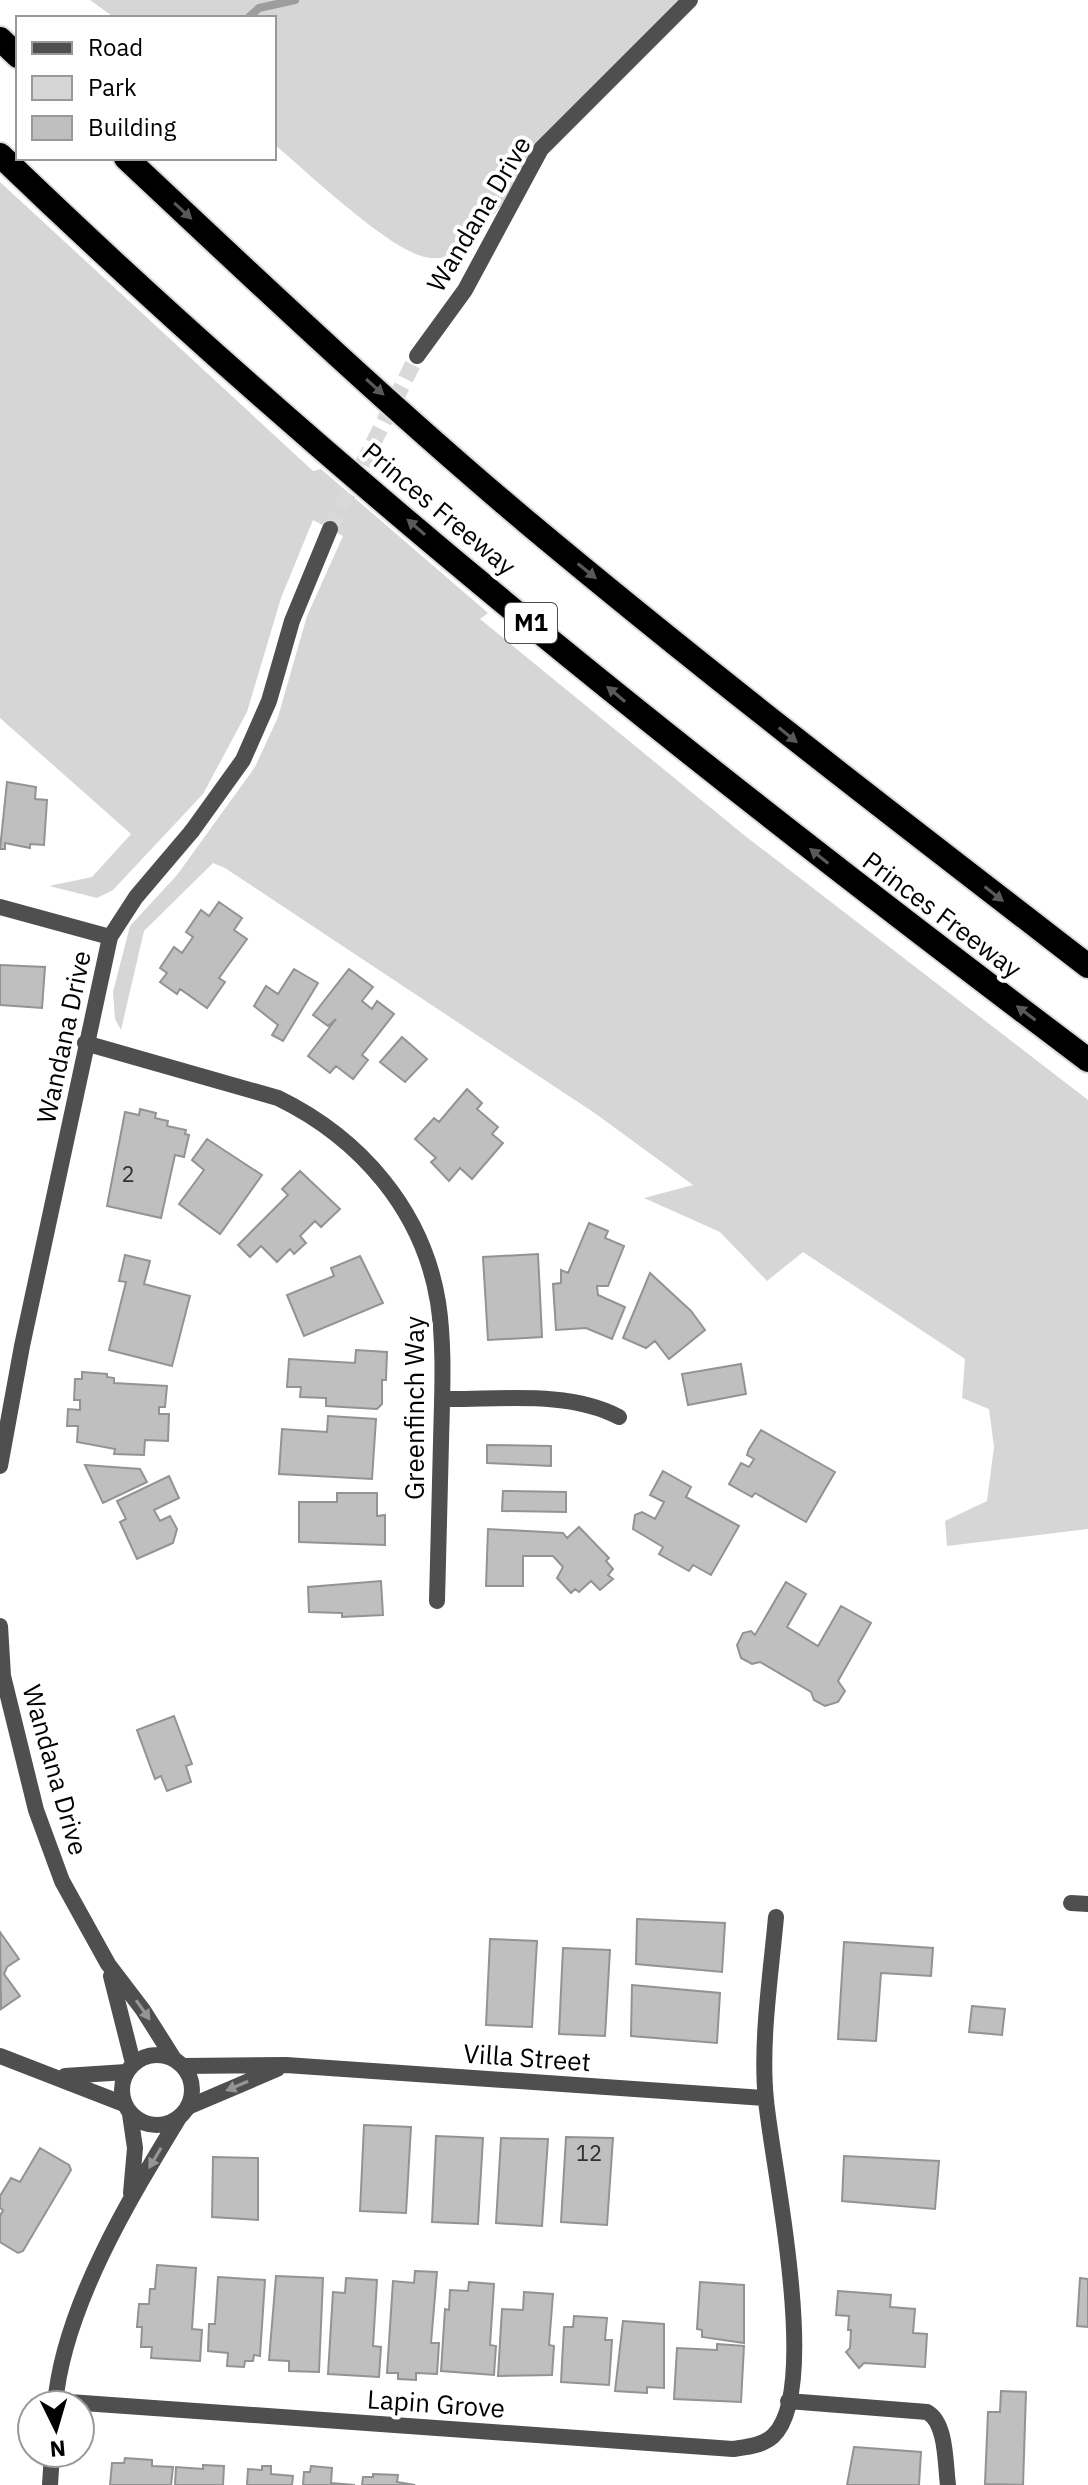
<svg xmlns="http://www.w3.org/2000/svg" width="1088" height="2485" viewBox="0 0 1088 2485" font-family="'IBM Plex Sans',sans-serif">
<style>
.green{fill:#d6d6d6}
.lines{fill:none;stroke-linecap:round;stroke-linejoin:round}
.stream{stroke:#9d9d9d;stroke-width:8}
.building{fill:#bfbfbf;stroke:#939393;stroke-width:2}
.minor-tunnel{stroke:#d9d9d9;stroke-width:16;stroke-dasharray:16 8;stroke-linecap:butt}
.motorway-casing{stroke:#dbdbdb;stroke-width:28}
.minor{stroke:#4f4f4f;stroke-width:16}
.tertiary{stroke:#4f4f4f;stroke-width:16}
.motorway{stroke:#000;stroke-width:24}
.oneway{fill:#595959}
.oneway2{fill:#959595}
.labels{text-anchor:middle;stroke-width:8;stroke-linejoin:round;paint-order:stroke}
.number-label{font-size:22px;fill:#303030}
.shield{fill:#fff;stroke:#4c4c4c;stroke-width:2}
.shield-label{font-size:24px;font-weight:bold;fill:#000}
.street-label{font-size:26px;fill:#000;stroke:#fff}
</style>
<rect width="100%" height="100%" fill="#fff"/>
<path class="green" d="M90 0H684L587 100 467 248C454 255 439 261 425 257 388 249 306 171 274 144V18H115Z
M0 182 313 471 321 469 488 613 480 619 744 835 1088 1100V1529L947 1546 945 1521 987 1501 994 1447 989 1409 962 1398 965 1359 803 1252 767 1281 720 1232 644 1198 693 1185 596 1114 225 868 213 863 144 931 121 1030 115 1019 113 992 130 926 177 875 255 767 278 717 307 616 343 536 313 520 281 598 247 712 203 794 113 890 97 898 49 886 92 877 131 834 0 718Z"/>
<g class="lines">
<path class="stream" d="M248 18 259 8 295 0"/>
</g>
<path class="building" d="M7 782 36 787 35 799 47 800 44 845 30 844V848L5 843V849H0Z
M219 902 242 918 234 930 247 939 219 978 225 982 207 1008 180 989 177 994 160 982 167 973 160 968 174 947 182 953 193 937 186 932 201 910 209 916Z
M0 965 45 967 42 1008 0 1005Z
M294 969 318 983 283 1041 272 1035 278 1025 254 1006 266 986 278 994Z
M349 969 373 987 362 1001 372 1009 377 1001 394 1014 362 1055 368 1060 353 1079 336 1066 330 1073 308 1056 336 1019 328 1026 313 1015Z
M402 1037 427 1059 405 1082 380 1062Z
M467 1089 482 1103 477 1109 498 1127 492 1134 503 1143 472 1179 460 1168 449 1181 431 1162 436 1158 415 1139 434 1118 439 1122Z
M140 1109 156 1113 155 1118 168 1121 167 1126 186 1130 185 1134 189 1135 184 1157 175 1155 161 1218 107 1206 125 1112 139 1115Z
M207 1139 262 1175 220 1234 179 1204 204 1170 192 1160Z
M300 1171 340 1209 321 1227 315 1221 300 1236 306 1243 294 1254 290 1249 277 1262 261 1246 250 1257 238 1245 288 1195 282 1189Z
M589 1223 608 1231 605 1238 624 1246 608 1286H597L598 1295 625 1307 612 1339 586 1328 556 1330 553 1284 561 1283V1270L568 1273Z
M538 1254 542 1337 488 1340 483 1257Z
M125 1255 150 1261 144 1284 190 1296 172 1366 109 1350 126 1282 119 1281Z
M360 1256 383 1303 304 1336 287 1295 334 1276 331 1268Z
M650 1273 691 1311 705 1330 669 1359 655 1341 646 1348 623 1338Z
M356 1350 387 1352 386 1380H382V1404L377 1409 326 1406V1398L300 1397 301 1387H287L289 1359 355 1363Z
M741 1364 746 1394 688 1405 682 1374Z
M82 1372 107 1374V1377L114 1378V1383L167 1386 165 1407H159V1414H169L168 1441 145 1440 144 1455 114 1454 115 1449 77 1442 78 1426H67L68 1409 80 1410V1400H74L75 1379H82Z
M328 1416 376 1419 372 1479 279 1474 282 1429 327 1432Z
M761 1430 835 1472 806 1522 755 1493 752 1497 729 1484 741 1463 749 1467 754 1459 747 1455 749 1449Z
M487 1445 551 1446V1466L487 1463Z
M85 1465 140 1469 147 1482 103 1503Z
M663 1471 691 1487 686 1497 739 1526 711 1575 693 1565 689 1571 659 1554 663 1547 633 1529 635 1515 642 1512 655 1519 664 1502 650 1495Z
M169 1476 179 1498 154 1510 160 1521 170 1516 177 1529 173 1543 137 1559 120 1522 126 1519 117 1501Z
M503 1491 566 1492V1512L502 1511Z
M337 1493H377V1516L385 1515V1545L299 1542V1502H337Z
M579 1527 609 1558 606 1561 613 1569 608 1575 613 1579 600 1590 591 1581 579 1592 575 1589 571 1593 557 1578 563 1567 553 1556H523V1586H486L488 1529 563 1533 567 1538Z
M381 1581 383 1615 342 1617V1613L309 1612 308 1587Z
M786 1582 806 1594 787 1627 818 1646 841 1606 871 1623 838 1681 845 1691 838 1702 825 1706 814 1700 811 1692 760 1662 752 1664 741 1658 737 1645 743 1633 751 1631 755 1635Z
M174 1716 192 1764 186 1766 191 1782 167 1791 161 1776 155 1779 137 1730Z
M637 1919 725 1923 722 1972 636 1964Z
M0 1932 19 1959 7 1967 4 1974 20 1996 1 2009Z
M490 1939 537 1941 532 2027 486 2025Z
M844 1942 933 1948 931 1976 881 1973 876 2041 838 2039Z
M563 1948 610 1950 605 2036 559 2034Z
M632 1985 720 1993 717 2043 631 2036Z
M972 2006 1005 2009 1002 2035 969 2032Z
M364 2125 411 2127 406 2213 360 2211Z
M436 2136 483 2138 478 2224 432 2222Z
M566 2137 613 2138 607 2225 561 2222Z
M501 2138 548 2139 542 2226 496 2223Z
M40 2148 69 2165 71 2170 23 2251 18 2253 0 2242V2216L3 2210 0 2208V2196L11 2178 20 2182Z
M844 2156 939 2161 935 2209 842 2201Z
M213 2157 258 2158V2220L212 2217Z
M157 2265 196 2268 192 2329 202 2330 200 2361 151 2358 152 2347H141L142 2327H137L139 2304H149L150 2289H155Z
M415 2271 437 2272 431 2343H439L437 2374 416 2373V2380L398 2379V2373H387L393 2281 414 2283Z
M276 2276 323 2278 319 2372 289 2371V2361L269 2360Z
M218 2277 265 2280 260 2356 254 2355 253 2361H245L244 2367 227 2366 228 2353 208 2351 209 2324H215Z
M346 2278 377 2280 373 2346 381 2347 379 2377 328 2374 333 2292 345 2293Z
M1080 2278 1088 2279V2327L1077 2326Z
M469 2282 494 2284 490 2345 496 2346 494 2375 441 2371 445 2309 449 2310 450 2290 468 2291Z
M700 2282 744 2285V2343L702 2337V2330L697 2329Z
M838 2291 891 2295 890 2307 915 2309 913 2333 927 2334 925 2367 864 2363 859 2368 846 2352 850 2348 851 2330H848L849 2316 836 2315Z
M524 2292 553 2294 549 2345 554 2346 552 2375 498 2376 502 2309 523 2310Z
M574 2316 607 2318 605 2340H612L609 2385 561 2382 564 2327H573Z
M623 2321 664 2324V2388L647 2387V2393L615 2391Z
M717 2344 744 2346 741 2402 674 2399 677 2348 717 2350Z
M1001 2391 1026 2392 1023 2485 985 2484 988 2412H1000Z
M854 2447 921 2452 919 2485H847Z
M125 2458 152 2460V2466L173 2467 171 2485H110L112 2463H124Z
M203 2465 224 2466 223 2485H175L176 2467 203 2469Z
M262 2466H271V2474L293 2476 292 2485H247L248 2469 262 2470Z
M311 2466 332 2468 331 2483 355 2485H303L304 2472H310Z
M373 2474 398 2475 397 2482 415 2485H362L363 2477H373Z"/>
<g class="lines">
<path class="minor-tunnel" d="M330 529 417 356"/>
<defs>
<path id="motorway" d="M0 39 18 56
M0 155C340 483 711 776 1088 1060
M126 158C258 282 390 407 528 523 711 676 900 821 1088 966"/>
</defs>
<use href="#motorway" class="motorway-casing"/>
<path class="minor" d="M417 356 465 290 541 149 690 0
M192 831 243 760 269 701 292 621 330 529
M0 907 110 937
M85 1043 278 1098C360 1138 423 1210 438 1302 445 1347 442 1396 441 1442 440 1495 438 1548 437 1601
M442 1399C499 1400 568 1390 619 1417
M1071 1903 1088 1904
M0 2056 124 2104
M183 2066 286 2065 765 2098
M65 2076 126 2072
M188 2107 277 2069
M55 2401 733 2449C746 2447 762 2446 773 2436 822 2390 772 2165 766 2100 760 2044 771 1973 776 1917
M788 2401 927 2412C947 2423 945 2464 948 2485"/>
<path class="tertiary" d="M0 1466 22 1346 110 937 136 897 192 831
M0 1626 3 1676 36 1810 62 1881 108 1964 143 2010 174 2059
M111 1976 133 2063
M122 2090a35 35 0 1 1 70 0a35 35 0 1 1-70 0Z
M130 2114 135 2148 131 2193
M55 2405C63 2308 130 2198 180 2116
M50 2485 52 2453"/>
<use href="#motorway" class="motorway"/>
</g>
<defs><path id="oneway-solid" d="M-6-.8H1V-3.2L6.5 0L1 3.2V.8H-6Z" transform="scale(2)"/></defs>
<g class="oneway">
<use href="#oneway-solid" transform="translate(183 211) rotate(43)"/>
<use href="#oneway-solid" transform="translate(375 387) rotate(42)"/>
<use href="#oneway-solid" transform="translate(416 527) rotate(-139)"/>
<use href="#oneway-solid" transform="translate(587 571) rotate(39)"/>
<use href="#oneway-solid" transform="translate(616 694) rotate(-140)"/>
<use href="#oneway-solid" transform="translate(788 735) rotate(39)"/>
<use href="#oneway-solid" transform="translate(819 856) rotate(-141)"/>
<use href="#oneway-solid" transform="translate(994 894) rotate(38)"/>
<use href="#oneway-solid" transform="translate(1026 1013) rotate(-143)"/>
</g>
<g class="oneway2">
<use href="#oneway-solid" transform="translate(143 2010) rotate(55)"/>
<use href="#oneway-solid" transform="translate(237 2086) rotate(157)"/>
<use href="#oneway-solid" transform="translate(155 2158) rotate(121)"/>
</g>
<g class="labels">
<g class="number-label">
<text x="128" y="1182">2</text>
<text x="589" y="2161">12</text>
</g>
<rect class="shield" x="505" y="603" width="52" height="40" rx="6"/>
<g class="shield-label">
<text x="531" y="631">M1</text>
</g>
<g class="street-label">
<text transform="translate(479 214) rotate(-59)" y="9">Wandana Drive</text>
<text transform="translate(439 509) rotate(40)" y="9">Princes Freeway</text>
<text transform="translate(942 915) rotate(37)" y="9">Princes Freeway</text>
<text transform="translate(64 1037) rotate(-78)" y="9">Wandana Drive</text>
<text transform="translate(415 1408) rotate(-90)" y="9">Greenfinch Way</text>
<text transform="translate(55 1770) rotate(74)" y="9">Wandana Drive</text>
<text transform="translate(527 2058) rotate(4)" y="9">Villa Street</text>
<text transform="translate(436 2404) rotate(4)" y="9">Lapin Grove</text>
</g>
</g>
<rect x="16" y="16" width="260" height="144" fill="#ffffff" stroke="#999999" stroke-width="2"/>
<rect x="32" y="42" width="40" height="12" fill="#4f4f4f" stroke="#999999" stroke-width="2"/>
<text x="88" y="56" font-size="24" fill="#000000">Road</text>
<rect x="32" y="76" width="40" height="24" fill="#d6d6d6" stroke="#999999" stroke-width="2"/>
<text x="88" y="96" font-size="24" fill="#000000">Park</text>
<rect x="32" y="116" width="40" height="24" fill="#bfbfbf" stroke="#999999" stroke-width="2"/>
<text x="88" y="136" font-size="24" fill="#000000">Building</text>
<g transform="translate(56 2429) rotate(175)"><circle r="38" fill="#ffffff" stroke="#999999" stroke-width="2"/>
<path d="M0-6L14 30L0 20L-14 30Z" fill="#000000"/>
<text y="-12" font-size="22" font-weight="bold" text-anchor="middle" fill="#000000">N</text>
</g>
</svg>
